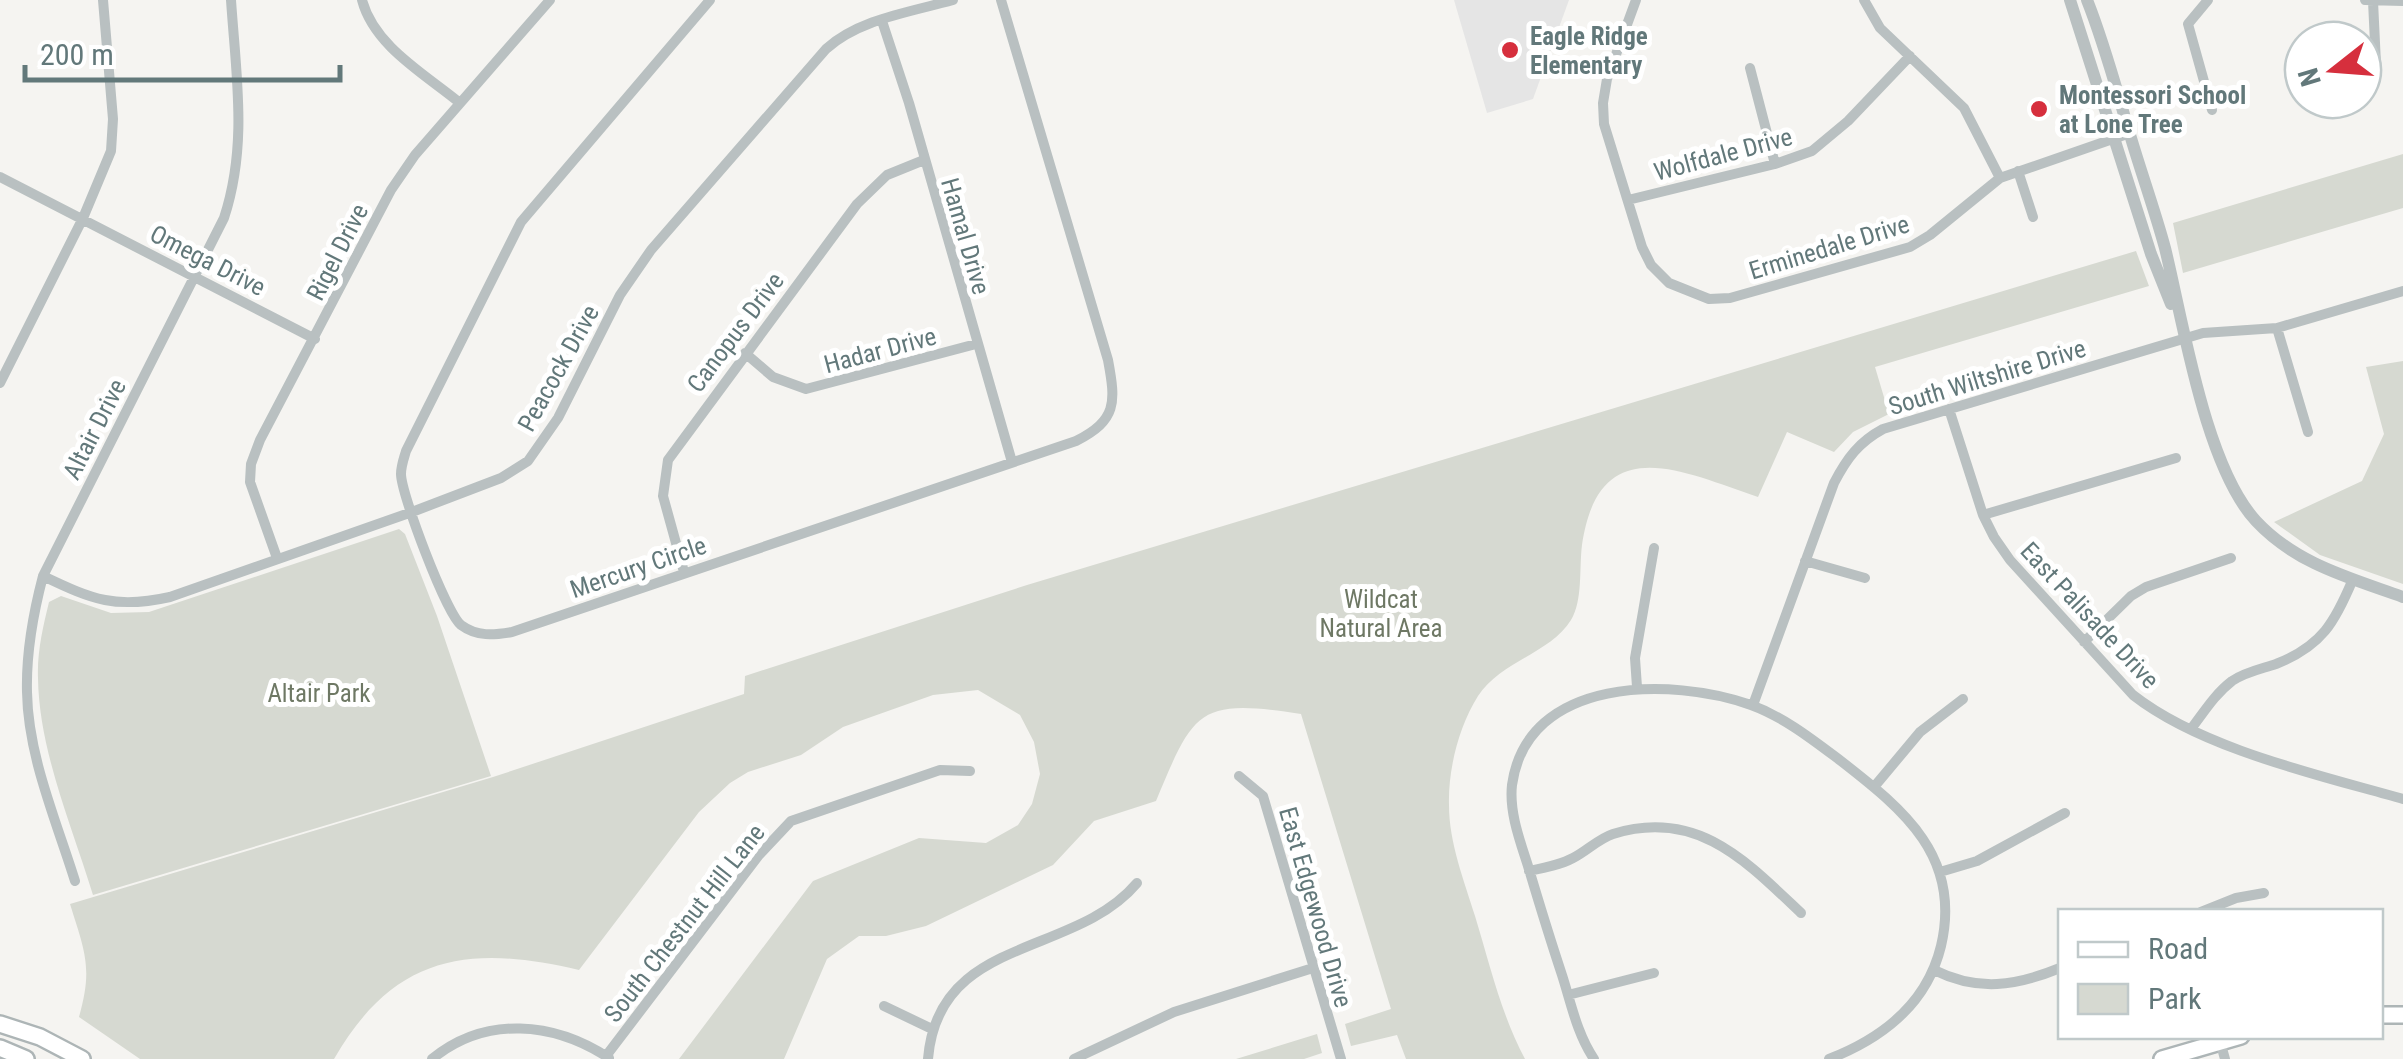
<svg xmlns="http://www.w3.org/2000/svg" width="2403" height="1059" viewBox="0 0 2403 1059" font-family="'Roboto Condensed',sans-serif">
<style>
.built{fill:#e5e5e5}
.green{fill:#d6d9d1}
.lines{fill:none;stroke-linecap:round;stroke-linejoin:round}
.primary-casing{stroke:#adb5b6;stroke-width:20}
.minor{stroke:#b9c0c1;stroke-width:10}
.tertiary{stroke:#b9c0c1;stroke-width:12}
.primary{stroke:#fff;stroke-width:15}
.poi-dot{fill:#d62f3d;stroke:#fff;stroke-width:4}
.labels{text-anchor:middle;stroke-width:10;stroke-linejoin:round;paint-order:stroke}
.poi-label{font-size:25px;font-weight:bold;fill:#62787a;stroke:#fff;text-anchor:start}
.street-label{font-size:25px;fill:#62787a;stroke:#fff}
.park-label{font-size:25px;fill:#6e7864;stroke:#fff}
</style>
<rect width="100%" height="100%" fill="#f5f4f1"/>
<path class="built" d="M1454 0H1569L1533 99 1487 113Z"/>
<path class="green" d="M2403 154V208L2183 273 2173 223Z
M2136 251 2149 286 1875 367 1889 414 1853 432 1834 452 1787 432 1758 497C1681 471 1599 429 1582 545 1579 569 1583 600 1571 620 1551 653 1501 661 1478 696 1459 726 1448 769 1449 805 1449 843 1464 880 1475 916 1490 965 1501 1014 1525 1059H1406L1397 1035 1351 1046 1345 1024 1391 1009 1301 714C1198 698 1194 710 1156 801L1094 821 1053 865 926 926 886 936H859L827 959 784 1059H679L813 881 919 838 986 843 1018 825 1032 804 1040 774 1034 742 1020 715 978 690 933 695 843 727 801 755 748 772 730 783 699 812 579 970C468 944 394 955 334 1059H140L79 1017C93 968 85 952 70 904L493 777 744 694 745 676 1027 585Z
M2403 361V584L2320 555 2274 522 2362 481 2384 434 2366 367Z
M399 529 405 534 437 616 491 776 93 895C72 826 39 751 38 678 37 652 43 627 49 602L61 596 111 613 149 612Z
M1317 1034 1322 1053 1304 1059H1236Z"/>
<g class="lines">
<defs>
<path id="primary" d="M2380 1015H2403
M0 1024 40 1037 82 1059
M0 1048 26 1059
M2162 1059 2241 1036"/>
</defs>
<use href="#primary" class="primary-casing"/>
<path class="minor" d="M362 0C374 46 425 74 460 103
M710 0 521 222 406 451C404 458 401 466 401 474 401 494 446 613 461 625 477 637 494 635 512 632L1076 441C1117 420 1116 403 1108 360L1001 0
M1636 0 1607 79 1603 103 1604 124 1642 247 1651 265 1669 283 1709 299 1730 298 1910 247 1930 235 2000 178 2130 133
M1864 0 1880 28 1964 108 2000 178
M2208 0 2188 24 2212 110
M2365 0 2403 1
M2373 1 2376 64
M882 21 909 103 1012 462
M1750 68 1775 164
M2018 171 2033 217
M0 177 315 339
M1628 200 1775 164 1812 151 1848 121 1910 56
M2277 328 2308 432
M745 353 773 377 806 389 976 344
M0 383 83 218 111 151 113 119 103 0
M1949 409 1983 515 1994 537 2010 560 2133 695C2202 749 2319 775 2403 799
M1983 515 2176 458
M277 558 250 482 251 464 260 440 391 190 415 155 550 0
M1805 561 1865 578
M684 572 663 496 668 460 857 204 887 175 924 160
M43 576C93 600 116 609 170 597L412 512 501 478 528 461 558 418 620 295 651 250 826 49C859 19 911 12 953 0
M2084 642 2131 596 2146 587 2231 558
M1637 687 1635 658 1654 548
M1753 705 1834 483C1847 458 1859 442 1883 429L2203 333 2277 328 2403 291
M2191 729C2204 712 2215 694 2232 681 2245 672 2261 669 2276 664 2322 646 2335 622 2353 579
M1239 776 1263 796 1341 1059
M1874 787 1920 732 1963 699
M1529 871C1544 868 1560 865 1573 858 1587 851 1598 839 1613 834 1697 808 1746 861 1801 913
M1940 872 1977 861 2065 813
M75 881C56 820 28 756 27 692 26 652 33 614 43 576L224 218C248 145 236 75 231 0
M2201 912 2236 898 2264 893
M1934 970C1978 992 2016 986 2060 968
M1568 995 1654 973
M884 1006 932 1029
M2220 1041 2225 1059
M606 1056 759 855 791 821 940 770 970 771
M432 1059C486 1015 554 1022 609 1058
M928 1059C938 935 1074 958 1137 883
M1074 1059 1174 1012 1313 968
M1594 1059C1577 1034 1571 1003 1562 975 1550 939 1539 903 1528 866 1520 841 1509 812 1512 785 1527 676 1672 677 1751 705 1784 717 1813 740 1841 761 1904 810 1962 857 1941 946 1927 1004 1883 1038 1829 1059"/>
<path class="tertiary" d="M2070 0 2151 254 2171 304
M2087 0C2105 45 2117 92 2131 138 2142 175 2155 211 2165 248 2183 321 2205 466 2256 521 2296 564 2350 578 2403 597"/>
<use href="#primary" class="primary"/>
</g>
<g class="poi-dot">
<circle cx="1510" cy="50" r="10"/>
<circle cx="2039" cy="109" r="10"/>
</g>
<g class="labels">
<g class="poi-label">
<text x="1530" y="45">Eagle Ridge<tspan x="1530" dy="29">Elementary</tspan></text>
<text x="2059" y="104">Montessori School<tspan x="2059" dy="29">at Lone Tree</tspan></text>
</g>
<g class="street-label">
<text transform="translate(1723 154) rotate(-15)" y="9">Wolfdale Drive</text>
<text transform="translate(966 236) rotate(74)" y="9">Hamal Drive</text>
<text transform="translate(1829 247) rotate(-17)" y="9">Erminedale Drive</text>
<text transform="translate(337 252) rotate(-63)" y="9">Rigel Drive</text>
<text transform="translate(208 260) rotate(27)" y="9">Omega Drive</text>
<text transform="translate(735 332) rotate(-53)" y="9">Canopus Drive</text>
<text transform="translate(880 350) rotate(-15)" y="9">Hadar Drive</text>
<text transform="translate(558 368) rotate(-61)" y="9">Peacock Drive</text>
<text transform="translate(1987 377) rotate(-17)" y="9">South Wiltshire Drive</text>
<text transform="translate(94 429) rotate(-63)" y="9">Altair Drive</text>
<text transform="translate(638 567) rotate(-19)" y="9">Mercury Circle</text>
<text transform="translate(2090 615) rotate(47)" y="9">East Palisade Drive</text>
<text transform="translate(1316 907) rotate(74)" y="9">East Edgewood Drive</text>
<text transform="translate(684 923) rotate(-52)" y="9">South Chestnut Hill Lane</text>
</g>
<g class="park-label">
<text x="1381" y="608">Wildcat<tspan x="1381" dy="29">Natural Area</tspan></text>
<text x="319" y="702">Altair Park</text>
</g>
</g>
<rect x="2058" y="909" width="325" height="130" fill="#ffffff" stroke="#c0c9ca" stroke-width="2.5"/>
<rect x="2078" y="942" width="50" height="15" fill="#ffffff" stroke="#c0c9ca" stroke-width="2.5"/>
<text x="2148" y="959" font-size="30" fill="#62787a">Road</text>
<rect x="2078" y="984" width="50" height="30" fill="#d6d9d1" stroke="#c0c9ca" stroke-width="2.5"/>
<text x="2148" y="1009" font-size="30" fill="#62787a">Park</text>
<g transform="translate(2333 70) rotate(253)"><circle r="48" fill="#ffffff" stroke="#c0c9ca" stroke-width="2.5"/>
<path d="M0-8L18 38L0 25L-18 38Z" fill="#d62f3d"/>
<text y="-15" font-size="28" font-weight="bold" text-anchor="middle" fill="#62787a">N</text>
</g>
<path d="M25 65v15h315v-15" fill="none" stroke="#62787a" stroke-width="5"/>
<text x="40" y="65" font-size="30" fill="#62787a" stroke="#ffffff" stroke-width="8" paint-order="stroke">200 m</text>
</svg>
